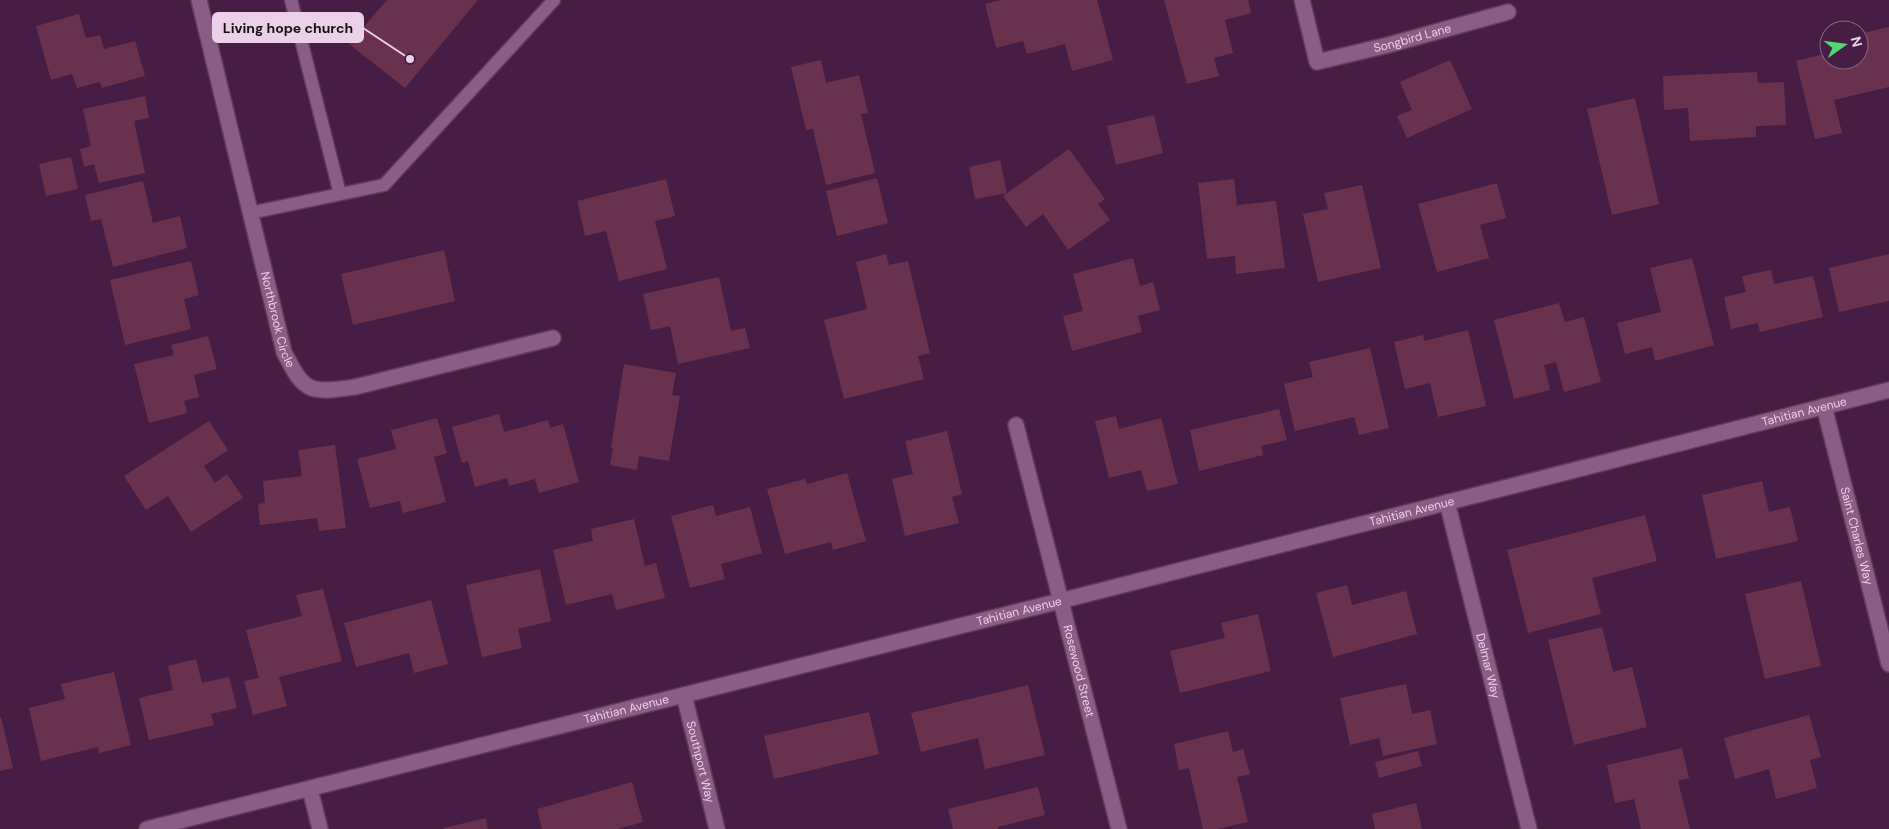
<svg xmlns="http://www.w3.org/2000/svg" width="1889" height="829" viewBox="0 0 1889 829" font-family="'DM Sans',sans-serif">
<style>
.building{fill:#68324f}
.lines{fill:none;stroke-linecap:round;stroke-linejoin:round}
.lane-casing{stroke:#603c5f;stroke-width:15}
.street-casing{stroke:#603c5f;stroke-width:18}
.lane{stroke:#8a5c88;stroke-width:12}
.street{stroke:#8a5c88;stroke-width:15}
.labels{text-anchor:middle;stroke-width:4;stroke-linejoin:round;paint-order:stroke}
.street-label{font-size:12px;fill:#ead0e8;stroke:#461d45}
.leader{fill:none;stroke:#ead0e8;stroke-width:2}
.callout-dot{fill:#ead0e8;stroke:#461d45;stroke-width:2}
.callout{fill:#ead0e8;stroke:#ead0e8;stroke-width:2}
.callout-label{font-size:14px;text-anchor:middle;font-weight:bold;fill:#111}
</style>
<rect width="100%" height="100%" fill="#461d45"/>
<path class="building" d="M387 0H478L405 88 349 44Z
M1001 0H1097L1113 60 1072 71 1065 44 1027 54 1023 41 996 48 985 4Z
M1164 0H1248L1251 13 1225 20 1233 53 1214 58 1219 76 1187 84Z
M79 14 86 38 100 35 104 49 135 41 145 76 102 88 100 82 77 88 72 74 51 80 36 26Z
M1889 27V87L1834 100 1842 133 1815 139 1796 61 1829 53V60H1859V34Z
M821 60 826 83 859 75 868 113 861 114 875 173 826 185 813 129 806 130 791 67Z
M1450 60 1472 109 1407 138 1397 116 1412 110 1400 82Z
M1757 72 1758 83 1784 82 1786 125 1756 126V137L1690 141 1688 108 1664 110 1663 76Z
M145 96 149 118 134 121 145 173 99 183 94 164 84 167 80 149 91 146 83 109Z
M1635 98 1659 204 1612 215 1587 109Z
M1154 115 1163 153 1116 165 1107 126Z
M1069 149 1105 199 1098 204 1110 220 1068 250 1043 214 1026 227 1003 196Z
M71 157 78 189 46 196 39 164Z
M1000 160 1007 193 975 199 969 167Z
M877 178 888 223 837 236 826 191Z
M666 179 675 216 655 221 667 269 619 281 606 231 585 236 577 201Z
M1234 179 1237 205 1276 201 1285 268 1236 274 1235 256 1207 259 1198 183Z
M143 181 153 223 180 216 187 248 113 267 101 219 91 221 85 195Z
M1497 183 1506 218 1480 225 1489 258 1437 272 1418 204Z
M1362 185 1381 268 1318 282 1303 214 1328 209 1324 193Z
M444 250 455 301 353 325 341 274Z
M886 254 889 265 908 261 930 353 918 356 924 379 844 399 824 320 867 309 856 262Z
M1889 254V301L1839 312 1829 268Z
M1133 258 1140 286 1153 282 1160 310 1138 316 1142 332 1072 351 1063 316 1083 311 1073 274Z
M1692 258 1714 345 1655 361 1652 347 1625 354 1617 323 1661 312 1650 268Z
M191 261 199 295 184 299 191 329 125 345 110 280Z
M1771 270 1774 284 1813 276 1823 317 1760 332 1758 323 1731 329 1724 297 1746 292 1742 276Z
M719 277 731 331 745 328 750 348 678 364 670 326 651 330 643 294Z
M1559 303 1565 322 1584 317 1601 382 1564 392 1556 362 1544 365 1550 390 1514 399 1494 320Z
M1468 330 1486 406 1438 417 1430 383 1405 389 1394 342 1423 335 1424 341Z
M208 336 217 369 194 375 199 397 184 401 187 413 149 423 134 364 174 355 171 345Z
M1370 348 1389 428 1359 435 1354 417 1295 431 1284 384 1313 377 1309 362Z
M624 364 676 373 672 395 680 396 669 461 639 456 637 470 610 465 613 448H611Z
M1279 409 1287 440 1261 446 1263 455 1199 471 1190 430Z
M499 414 504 432 548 420 550 428 563 424 579 482 539 493 535 479 509 486 507 478 475 487 468 461 462 463 452 427Z
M1116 416 1119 429 1161 418 1178 484 1147 491 1141 470 1109 478 1095 421Z
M437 418 447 453 434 457 446 502 403 513 400 501 370 508 357 459 396 449 391 430Z
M209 421 228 450 204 466 215 483 227 474 243 498 191 532 168 496 146 510 124 476Z
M947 431 962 494 952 497 959 523 905 536 892 479 913 474 905 441Z
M335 445 346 528 319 531 317 518 260 525 258 504 265 503 263 481 302 476 298 450Z
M847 473 866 541 833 550 831 542 785 554 767 489 805 479 807 484Z
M1762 481 1769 512 1790 507 1798 541 1716 559 1702 495Z
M713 505 716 516 750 507 762 553 721 564 725 579 690 588 671 516Z
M1645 515 1657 561 1592 578 1601 614 1528 633 1507 550Z
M634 519 645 566 656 563 665 598 616 610 612 594 566 605 553 550 593 541 591 529Z
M540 569 551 621 518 629 522 648 482 657 466 585Z
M1801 581 1821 666 1765 679 1745 594Z
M1347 585 1352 605 1406 591 1417 634 1333 657 1316 593Z
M323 589 342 661 279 677 287 706 253 715 244 681 259 678 246 630 302 616 296 595Z
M431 600 448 664 414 673 409 653 356 667 344 623Z
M1258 614 1271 671 1180 693 1170 651 1225 638 1221 623Z
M1602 627 1613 672 1632 667 1647 727 1574 745 1548 640Z
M196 659 202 683 229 677 237 708 211 714 214 725 149 740 139 698 173 690 168 666Z
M114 672 131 745 99 753 98 747 41 761 29 708 65 699 61 684Z
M1406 684 1412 714 1430 710 1437 744 1383 756 1379 738 1350 745 1340 698Z
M1028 685 1045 755 985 769 978 738 921 752 911 713Z
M869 712 879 754 774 779 764 736Z
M1809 715 1821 757 1810 760 1817 788 1776 799 1769 769 1735 779 1724 738Z
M1 717 13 768 0 771V718Z
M1228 731 1233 752 1243 749 1250 774 1237 777 1248 822 1217 829H1203L1189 768 1179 770 1174 744Z
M1682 748 1689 778 1678 781 1690 829H1641L1634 799 1615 803 1607 765Z
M1418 751 1422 766 1379 778 1375 762Z
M632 782 643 822 617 829H542L537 809Z
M1038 787 1045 815 998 827V829H953L948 809Z
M1416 803 1422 829H1375L1372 814Z
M486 818 488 829H444V828Z"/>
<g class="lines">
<defs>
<path id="lane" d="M291 0 340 194
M250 213 384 185 554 0"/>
<g id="street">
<path id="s1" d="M199 0 284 352C305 394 310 393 355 387L553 338"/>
<path id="s2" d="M1302 0 1317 62 1388 45 1508 12"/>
<path id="s3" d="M1824 406 1889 664"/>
<path id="s4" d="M1016 425 1119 829"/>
<path id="s5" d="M1447 502 1529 829"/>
<path id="s6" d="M684 695 717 829"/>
<path d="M310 789 320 829"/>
<path id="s7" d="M147 829 1060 601 1889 390"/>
</g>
</defs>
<use href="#lane" class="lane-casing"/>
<use href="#street" class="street-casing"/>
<use href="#lane" class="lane"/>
<use href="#street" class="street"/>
</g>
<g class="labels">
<g class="street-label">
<text dy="4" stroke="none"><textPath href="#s2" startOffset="162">Songbird Lane</textPath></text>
<text dy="4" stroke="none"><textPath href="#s1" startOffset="329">Northbrook Circle</textPath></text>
<text dy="4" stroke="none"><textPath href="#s7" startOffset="1709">Tahitian Avenue</textPath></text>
<text dy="4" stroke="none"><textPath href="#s7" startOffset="1304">Tahitian Avenue</textPath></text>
<text dy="4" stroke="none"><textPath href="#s3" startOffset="134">Saint Charles Way</textPath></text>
<text dy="4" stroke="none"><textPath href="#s7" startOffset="899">Tahitian Avenue</textPath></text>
<text dy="4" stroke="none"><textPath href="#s5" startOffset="169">Delmar Way</textPath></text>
<text dy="4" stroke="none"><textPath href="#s4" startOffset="254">Rosewood Street</textPath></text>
<text dy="4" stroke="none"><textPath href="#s7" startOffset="494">Tahitian Avenue</textPath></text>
<text dy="4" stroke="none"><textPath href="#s6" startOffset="69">Southport Way</textPath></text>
</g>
</g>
<path class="leader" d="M410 59L363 28"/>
<circle class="callout-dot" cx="410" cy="59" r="5"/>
<rect class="callout" x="213" y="13" width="150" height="29" rx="5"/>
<g class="callout-label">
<text x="288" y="33">Living hope church</text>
</g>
<g transform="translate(1844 45) rotate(76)"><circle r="24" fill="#461d45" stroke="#886586"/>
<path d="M0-4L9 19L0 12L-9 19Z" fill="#54d672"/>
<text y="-8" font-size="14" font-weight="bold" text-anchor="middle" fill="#ead0e8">N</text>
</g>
</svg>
